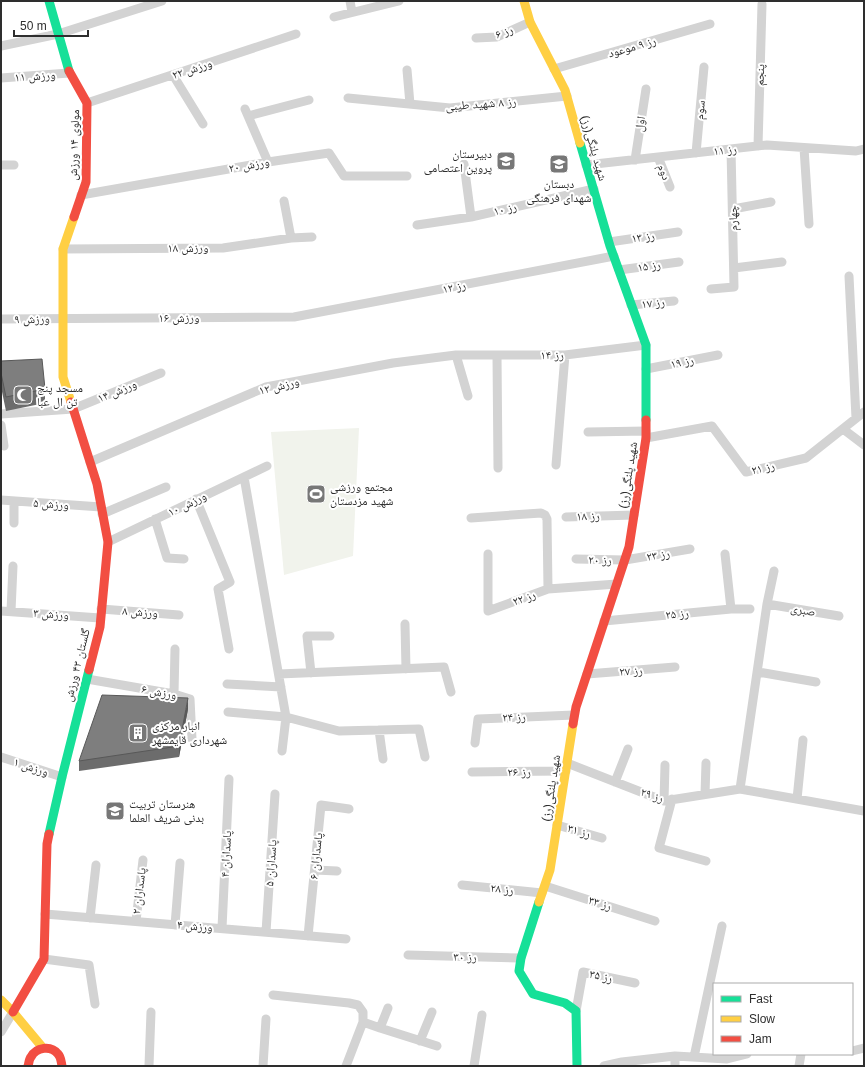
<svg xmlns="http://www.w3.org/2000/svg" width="865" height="1067" viewBox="0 0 865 1067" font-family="Helvetica,'Noto Naskh Arabic',sans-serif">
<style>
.green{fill:#f1f3ec}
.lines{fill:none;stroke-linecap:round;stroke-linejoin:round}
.street{stroke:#d3d3d3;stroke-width:9}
.fast{stroke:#16e098;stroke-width:9}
.slow{stroke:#ffcf43;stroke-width:9}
.jam{stroke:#f24e42;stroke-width:9}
.wall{fill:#6c6c6c}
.shaded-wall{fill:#585858}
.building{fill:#7e7e7e;stroke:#585858}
.labels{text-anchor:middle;stroke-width:4;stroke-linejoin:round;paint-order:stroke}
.street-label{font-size:12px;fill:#2e2e2e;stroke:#fff}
.poi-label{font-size:12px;fill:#2e2e2e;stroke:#fff;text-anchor:start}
</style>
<rect width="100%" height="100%" fill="#fff"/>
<path class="green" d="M359 428 353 556 284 575 271 432Z"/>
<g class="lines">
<path class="street" d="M350 1 352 12
M334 17 399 1
M476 38 497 37 530 22
M1 46 58 34 162 1
M554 69 710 24
M407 70 410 104
M173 75 203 124
M1 78 69 73
M348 98 450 108 567 96
M87 103 296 34
M245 109 268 162
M248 116 309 100
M758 146 762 4
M804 148 809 224
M696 153 704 67
M658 157 670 187
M635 160 646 89
M464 164 471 217
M1 165H14
M586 165 767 145 856 151 864 149
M81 195 268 162 329 153 344 176H407
M284 201 291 238
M733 209 771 202
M417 225 471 217 594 189
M609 242 678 232
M63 249 223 248 291 238 312 237
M734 268 782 262
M619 270 679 262
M849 276 856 418
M711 289 734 287 731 149
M631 305 674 301
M1 319 294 317 614 256
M456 355 468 396
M497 356 498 468
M646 369 718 355
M1 414 73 409 161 373
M1 425 4 446
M843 429 864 445
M588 432 646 431
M646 438 712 426 746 472 806 458 864 412
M90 462 266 387 393 363 456 355H565L646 345
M556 465 565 355
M244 477 286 717 282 751
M196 499 230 582 218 589 229 649
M1 500 101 507
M102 514 166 487
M566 517 634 515
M471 518 541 513 545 515 547 519 548 589
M155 519 167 558 184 559
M14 523V501
M108 542 267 466
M488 554V611L548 589 617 584
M725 554 731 609
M576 559 625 560 690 549
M767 604 839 616
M101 609 179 615
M1 611 100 618
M11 611 13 566
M604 621 731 609H750
M405 624 406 669
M758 672 816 682
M311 673 307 636H330
M279 674 444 667 451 692
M587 674 675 667
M87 679 174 694 190 699 192 739
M227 684 281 687
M174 694 175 649
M228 712 286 717 339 731 419 729 425 757
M379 730 383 759
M475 743 478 719 574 715
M1 757 62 777
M567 763 664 801 740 789 864 811
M472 772 566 771
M615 782 628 749
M740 789 767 604 774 571
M705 794 706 763
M672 799 659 848 706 861
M797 799 803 740
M664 801 665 765
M557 825 602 838
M315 870 337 871
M462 885 542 893
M545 886 655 921
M45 914 346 939
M90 918 96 865
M136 921 143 860
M175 925 180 863
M222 928 229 779
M266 932 275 794
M308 936 321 805 349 809
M408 955 521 958
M44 959 89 965 95 1004
M273 995 349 1003 358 1005 363 1012V1022L346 1066
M576 1011 583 972 635 983
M363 1022 380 1028 388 1008
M380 1028 437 1046
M1 1032 13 1012
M420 1041 432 1012
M852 1051 864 1048
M675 1056V1066
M694 1057 722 926
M149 1066 151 1012
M263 1066 266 1019
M474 1066 482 1015
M604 1066 622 1062 675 1056 727 1059 747 1054
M799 1066 801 1054"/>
<path class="fast" d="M49 1 69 71
M580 143 610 246 646 345V420
M49 834 62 777 89 670
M539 902 521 958 519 971 533 994 565 1003 576 1011 577 1066"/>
<path class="slow" d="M524 1 530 22 565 90 580 143
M71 402 63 377V249L74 217
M539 902 550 870 573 724
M1 1000 13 1012 43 1048"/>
<path class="jam" d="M69 71 87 103 86 182 74 217
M71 402 97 484 108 542 100 627 89 670
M573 724 576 707 629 547 646 438V420
M13 1012 44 959 47 844 49 834
M28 1066C29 1063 29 1059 31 1057 36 1047 51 1045 58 1054 61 1057 61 1061 62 1066"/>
</g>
<path class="wall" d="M1 361 45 389V403L6 411 1 387Z
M188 709 179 757 79 771V761Z"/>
<path class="shaded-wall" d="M188 698V709L179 757V746Z"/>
<path class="building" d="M42 359 45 389 6 397 1 373V361Z
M102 695 188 698 179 746 79 761Z"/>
<defs>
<symbol id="school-square" viewBox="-11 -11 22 22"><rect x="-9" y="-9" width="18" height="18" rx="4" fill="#777" stroke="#fff"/><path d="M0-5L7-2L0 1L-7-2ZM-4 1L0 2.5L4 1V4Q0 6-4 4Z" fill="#fff"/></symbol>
<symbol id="mosque-square" viewBox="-11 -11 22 22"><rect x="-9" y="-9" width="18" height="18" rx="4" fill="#777" stroke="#fff"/><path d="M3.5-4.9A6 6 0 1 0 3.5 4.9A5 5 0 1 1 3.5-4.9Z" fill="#fff"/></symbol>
<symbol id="stadium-square" viewBox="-11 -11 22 22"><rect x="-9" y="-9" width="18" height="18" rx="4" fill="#777" stroke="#fff"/><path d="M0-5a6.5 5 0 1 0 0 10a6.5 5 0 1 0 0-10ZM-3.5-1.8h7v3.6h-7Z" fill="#fff"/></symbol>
<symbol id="building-square" viewBox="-11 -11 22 22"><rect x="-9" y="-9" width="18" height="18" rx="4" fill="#777" stroke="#fff"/><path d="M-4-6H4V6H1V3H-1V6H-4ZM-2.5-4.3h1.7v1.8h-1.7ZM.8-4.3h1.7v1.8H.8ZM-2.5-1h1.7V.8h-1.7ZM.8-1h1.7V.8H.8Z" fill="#fff"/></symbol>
</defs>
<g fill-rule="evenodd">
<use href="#school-square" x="495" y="150" width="22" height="22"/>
<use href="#school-square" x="548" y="153" width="22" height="22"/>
<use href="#mosque-square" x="12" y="384" width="22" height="22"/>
<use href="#stadium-square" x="305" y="483" width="22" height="22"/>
<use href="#building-square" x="127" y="722" width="22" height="22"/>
<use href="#school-square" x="104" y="800" width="22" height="22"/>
</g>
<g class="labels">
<g class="street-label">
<text transform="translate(504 32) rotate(-20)" y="4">رز ۶</text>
<text transform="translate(632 47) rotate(-16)" y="4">رز ۹ موعود</text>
<text transform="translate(192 69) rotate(-18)" y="4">ورزش ۲۲</text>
<text transform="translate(760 75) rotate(-88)" y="4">پنجم</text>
<text transform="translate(35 76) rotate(-4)" y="4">ورزش ۱۱</text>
<text transform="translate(481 104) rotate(-4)" y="4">رز ۸ شهید طیبی</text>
<text transform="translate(700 110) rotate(-85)" y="4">سوم</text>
<text transform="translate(640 124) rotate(-81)" y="4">اول</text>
<text transform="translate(74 145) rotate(-88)" y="4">مولوی ۱۴ ورزش</text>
<text transform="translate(594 148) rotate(74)" y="4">شهید پلنگی(رز)</text>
<text transform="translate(725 150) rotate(-6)" y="4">رز ۱۱</text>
<text transform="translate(249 165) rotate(-10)" y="4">ورزش ۲۰</text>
<text transform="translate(664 172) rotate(68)" y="4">دوم</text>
<text transform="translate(505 209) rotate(-13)" y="4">رز ۱۰</text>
<text transform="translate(733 218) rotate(-91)" y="4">چهارم</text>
<text transform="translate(643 237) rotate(-8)" y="4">رز ۱۳</text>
<text x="188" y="252">ورزش ۱۸</text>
<text transform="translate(649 266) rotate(-8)" y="4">رز ۱۵</text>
<text transform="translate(454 287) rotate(-11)" y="4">رز ۱۲</text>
<text transform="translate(653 303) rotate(-6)" y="4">رز ۱۷</text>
<text x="179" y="322">ورزش ۱۶</text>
<text transform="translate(32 319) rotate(-1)" y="4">ورزش ۹</text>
<text transform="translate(552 355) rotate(-1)" y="4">رز ۱۴</text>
<text transform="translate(682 362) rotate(-11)" y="4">رز ۱۹</text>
<text transform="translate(279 386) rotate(-14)" y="4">ورزش ۱۲</text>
<text transform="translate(117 391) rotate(-22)" y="4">ورزش ۱۴</text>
<text transform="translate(763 468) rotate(-13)" y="4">رز ۲۱</text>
<text transform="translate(628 475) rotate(-81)" y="4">شهید پلنگی(رز)</text>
<text transform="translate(51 504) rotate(4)" y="4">ورزش ۵</text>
<text transform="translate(187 504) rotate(-26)" y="4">ورزش ۱۰</text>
<text transform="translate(588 516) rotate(-2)" y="4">رز ۱۸</text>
<text transform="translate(658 555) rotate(-10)" y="4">رز ۲۳</text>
<text transform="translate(600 560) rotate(1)" y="4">رز ۲۰</text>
<text transform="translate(524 598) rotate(-20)" y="4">رز ۲۲</text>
<text transform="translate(803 610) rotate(10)" y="4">صبری</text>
<text transform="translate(140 612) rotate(4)" y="4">ورزش ۸</text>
<text transform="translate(51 614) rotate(4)" y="4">ورزش ۳</text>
<text transform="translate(677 614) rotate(-5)" y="4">رز ۲۵</text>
<text transform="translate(77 665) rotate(-76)" y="4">گلستان ۴۳ ورزش</text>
<text transform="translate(631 671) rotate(-4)" y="4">رز ۲۷</text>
<text transform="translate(159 692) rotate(11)" y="4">ورزش ۶</text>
<text transform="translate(514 717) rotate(-2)" y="4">رز ۲۴</text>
<text transform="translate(31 767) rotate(18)" y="4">ورزش ۱</text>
<text transform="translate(519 772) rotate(-1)" y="4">رز ۲۶</text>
<text transform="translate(551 788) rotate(-81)" y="4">شهید پلنگی(رز)</text>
<text transform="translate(652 795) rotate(18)" y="4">رز ۲۹</text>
<text transform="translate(579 831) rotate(16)" y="4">رز ۳۱</text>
<text transform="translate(226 854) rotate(-87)" y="4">پاسداران ۴</text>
<text transform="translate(316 856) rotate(-84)" y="4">پاسداران ۶</text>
<text transform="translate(271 863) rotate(-86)" y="4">پاسداران ۵</text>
<text transform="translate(502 889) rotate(6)" y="4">رز ۲۸</text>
<text transform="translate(139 891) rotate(-83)" y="4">پاسداران ۲</text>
<text transform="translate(600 903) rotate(17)" y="4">رز ۳۳</text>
<text transform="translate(195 926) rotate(5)" y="4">ورزش ۴</text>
<text transform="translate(465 957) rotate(1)" y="4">رز ۳۰</text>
<text transform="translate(601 976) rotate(12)" y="4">رز ۳۵</text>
</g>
<g class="poi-label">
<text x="492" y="158" text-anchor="end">دبیرستان<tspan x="492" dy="14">پروین اعتصامی</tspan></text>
<text x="559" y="188" text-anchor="middle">دبستان<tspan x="559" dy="14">شهدای فرهنگی</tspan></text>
<text x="37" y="392">مسجد پنج<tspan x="37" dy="14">تن ال عبا</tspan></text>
<text x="330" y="491">مجتمع ورزشی<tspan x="330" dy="14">شهید مزدستان</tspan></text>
<text x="152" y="730">انبار مرکزی<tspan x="152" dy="14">شهرداری قایمشهر</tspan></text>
<text x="129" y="808">هنرستان تربیت<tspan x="129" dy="14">بدنی شریف العلما</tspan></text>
</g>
</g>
<rect width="865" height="1067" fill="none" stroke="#2e2e2e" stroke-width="4"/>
<rect x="713" y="983" width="140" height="72" fill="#ffffff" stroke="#ababab"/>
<rect x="721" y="996" width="20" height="6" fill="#16e098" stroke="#ababab"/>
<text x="749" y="1003" font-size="12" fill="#2e2e2e">Fast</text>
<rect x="721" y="1016" width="20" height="6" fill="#ffcf43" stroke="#ababab"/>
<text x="749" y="1023" font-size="12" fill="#2e2e2e">Slow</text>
<rect x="721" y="1036" width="20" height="6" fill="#f24e42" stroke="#ababab"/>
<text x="749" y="1043" font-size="12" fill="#2e2e2e">Jam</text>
<path d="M14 30v6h74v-6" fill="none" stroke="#2e2e2e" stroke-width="2"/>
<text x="20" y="30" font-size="12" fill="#2e2e2e" stroke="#ffffff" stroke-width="3" paint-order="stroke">50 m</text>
</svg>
